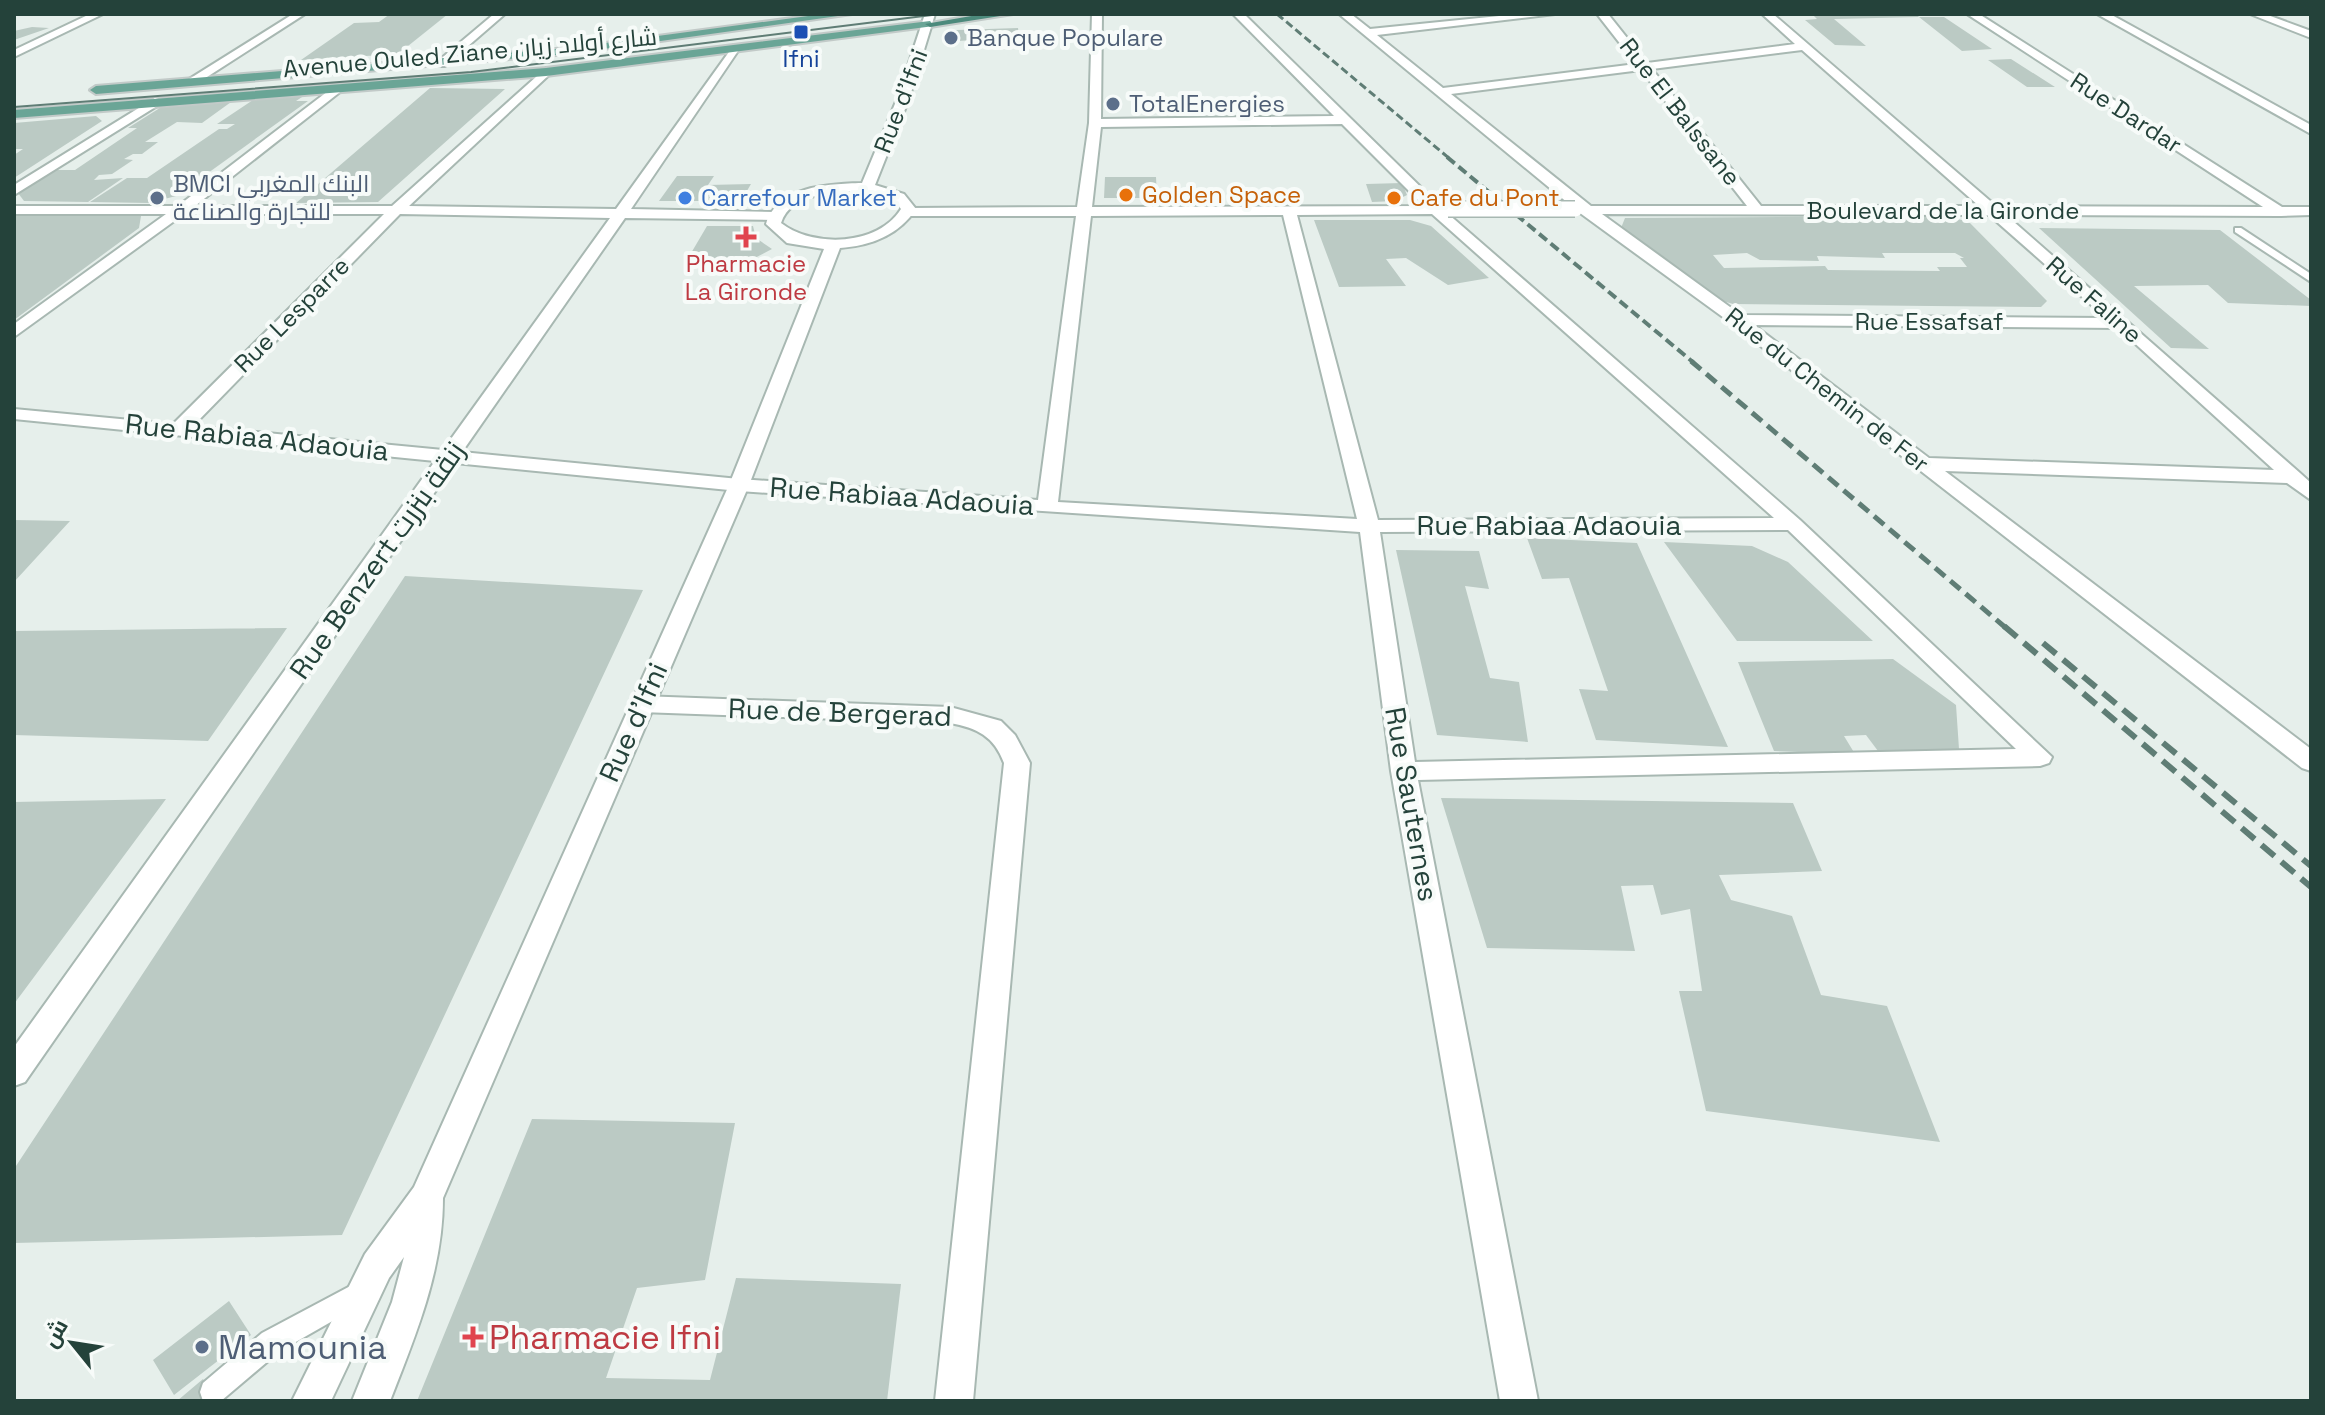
<svg xmlns="http://www.w3.org/2000/svg" width="2325" height="1415" viewBox="0 0 2325 1415" font-family="'Space Grotesk',Cairo,sans-serif">
<style>
.building{fill:#bbcac4;fill-rule:evenodd}
.lines{fill:none;stroke-linecap:round;stroke-linejoin:round}
.service-casing{stroke:#a8b8b2;stroke-width:4}
.minor-casing{stroke:#a8b8b2;stroke-width:4}
.tertiary-casing{stroke:#a8b8b2;stroke-width:4}
.primary-casing{stroke:#c2cac8;stroke-width:4}
.trunk-casing{stroke:#c2cac8;stroke-width:4}
.service{fill:#fff;fill-rule:evenodd}
.minor{fill:#fff;fill-rule:evenodd}
.tertiary{fill:#fff;fill-rule:evenodd}
.primary{fill:#6aa596;fill-rule:evenodd}
.trunk{fill:#4c8a7c;fill-rule:evenodd}
.tram{stroke:#5f7d75;stroke-width:2}
.rail-far3{stroke:#5f7d75;stroke-width:3;stroke-dasharray:8 4;stroke-linecap:butt}
.rail-far2{stroke:#5f7d75;stroke-width:4;stroke-dasharray:10 5;stroke-linecap:butt}
.rail-far1{stroke:#5f7d75;stroke-width:5;stroke-dasharray:13 7;stroke-linecap:butt}
.rail{stroke:#5f7d75;stroke-width:6;stroke-dasharray:17 9;stroke-linecap:butt}
.minor-bridge-casing{stroke:#a8b8b2;stroke-width:18;stroke-linecap:butt}
.minor-bridge{stroke:#fff;stroke-width:15}
.transit-dot{fill:#1a4fb4;stroke:#f7fbf9;stroke-width:3}
.service-dot{fill:#5c6f8a;stroke:#f7fbf9;stroke-width:3}
.food-dot{fill:#e8710a;stroke:#f7fbf9;stroke-width:3}
.shop-dot{fill:#3f7fe0;stroke:#f7fbf9;stroke-width:3}
.health-dot{fill:#e0444e;stroke:#f7fbf9;stroke-width:3}
.labels{text-anchor:middle;stroke-width:8;stroke-linejoin:round;paint-order:stroke}
.far-service-label{font-size:24px;fill:#4e5e75;stroke:#f7fbf9;text-anchor:start}
.far-street-label{font-size:24px;fill:#24423a;stroke:#f7fbf9}
.far-transit-label{font-size:24px;fill:#164399;stroke:#f7fbf9}
.far-food-label{font-size:24px;fill:#c56008;stroke:#f7fbf9;text-anchor:start}
.far-shop-label{font-size:24px;fill:#366cbe;stroke:#f7fbf9;text-anchor:start}
.far-health-label{font-size:24px;fill:#be3a42;stroke:#f7fbf9}
.street-label{font-size:28px;fill:#24423a;stroke:#f7fbf9}
.near-health-label{font-size:34px;fill:#be3a42;stroke:#f7fbf9;text-anchor:start}
.near-service-label{font-size:34px;fill:#4e5e75;stroke:#f7fbf9;text-anchor:start}
</style>
<rect width="100%" height="100%" fill="#e6efeb"/>
<path class="building" d="M390 14H448L398 54 301 60 354 23 379 22Z
M1812 14H1916L1919 17 1834 19 1866 46 1835 45 1805 20 1817 19Z
M1919 17H1944L1992 49 1962 51Z
M32 27 49 28 14 40V31Z
M1018 28 1019 37 943 42 944 35 957 30Z
M2011 59 2055 87H2027L1988 60Z
M430 88 505 89 378 202 296 203Z
M278 95H305L296 101H308L176 196 149 203 90 202 127 178H147L219 129H227L235 124H217L256 98Z
M238 97 202 123 177 122 145 142H158L142 154H133L124 159 133 160 112 174 99 175 94 180 123 178 88 202 24 201 18 193 57 170H75L137 128H128L163 106Z
M96 116 102 121 14 178V155L23 149H14V123Z
M677 176H714L708 185 751 184 741 201H659Z
M1105 177H1156L1157 198H1104Z
M1402 183 1407 195 1395 201 1372 202 1366 184Z
M14 210H142L139 228 14 320Z
M1947 216 1969 222 2047 301 2041 307 1733 304 1716 299 1621 228 1625 218ZM1747 253 1760 260 1819 261 1817 256 1885 258 1882 253H1955L1964 258H1960L1967 267H1937L1940 271 1828 270 1825 266 1724 268 1713 255Z
M1314 220H1410L1431 226 1489 278 1448 285 1406 258 1386 259 1406 286 1339 287Z
M707 226H753L756 238 772 249 751 260H687Z
M2039 228 2220 230 2311 300V306L2228 303 2208 285 2134 286 2209 349 2171 348Z
M14 520 70 521 14 582Z
M1527 538 1637 543 1728 747 1596 740 1579 689 1608 691 1569 578 1542 579Z
M1664 542 1752 546 1788 562 1873 641H1737Z
M1396 550 1479 551 1489 589 1465 586 1490 678 1519 682 1528 742 1437 735Z
M405 576 643 590 342 1235 14 1243V1169Z
M287 628 208 741 14 735V631Z
M1893 659 1956 705 1959 749 1878 751 1866 735 1844 736 1855 754 1774 751 1738 662Z
M1441 798 1793 803 1822 871 1719 875 1731 900 1792 916 1821 995 1887 1006 1940 1142 1706 1111 1679 991H1702L1690 909 1661 915 1653 885 1621 886 1635 951 1487 948Z
M166 799 14 1004V802Z
M532 1119 735 1123 705 1280 637 1288 606 1378 710 1380 736 1278 901 1284 887 1401H417Z
M229 1301 251 1335 174 1395 153 1360Z
M203 1379 218 1401H177Z"/>
<g class="lines">
<defs>
<path id="service" d="M2235 228H2241L2311 274V282L2235 232Z
M356 1283 364 1287 368 1295 364 1303 280 1351 221 1401H203L200 1392 203 1383 262 1333Z"/>
<path id="minor" d="M90 14H103L14 57V50Z
M293 14H305L196 84 186 81Z
M494 14H505L445 66H437V62Z
M1092 14H1102L1101 119 1334 116 1233 14H1244L1440 206 1447 207V213L1800 520 2052 757 2049 763 2040 766 1418 780 1538 1401H1500L1391 771 1360 532 739 491 455 463 25 1082 14 1086V1047L435 461 14 419V409L173 424 384 214H184L14 337V324L166 214H14V206H178L336 85 342 89 340 92 195 206H392L546 68 552 72 550 74 409 206 616 209 734 45H742L631 209 774 212 781 216 774 220 625 218 462 452 739 479 1038 500 1076 216H911L904 212 911 208 1077 207 1089 123ZM1342 124 1424 206 1092 207 1101 127ZM400 214 610 218 443 450 193 426ZM1432 214 1774 518 1378 520 1297 215ZM1283 215 1357 519 1058 502 1091 216ZM1788 530 2016 749 1415 762 1380 532Z
M1339 14H1351L1370 29 1519 14H1555L1377 35 1443 88 1636 64 1597 14H1608L1647 63 1795 44 1762 14H1773L1996 206 2263 207 1967 14H1979L2282 207H2311V215L2281 216 2006 215 2300 473 2311 483V500L2287 483 1945 471 2311 749V771L2302 768 1731 323 1580 213ZM1802 50 1979 206H1761L1652 69ZM1641 70 1747 206H1591L1451 94ZM1602 214 1989 215 2106 318 1741 315ZM1754 325 2118 328 2274 470 1929 458Z
M2097 14H2110L2311 125V134Z
M2250 14H2265L2311 31V38Z
M155 98 165 101 14 195V185Z
M641 696 950 707 1001 721 1015 735 1030 763 973 1401H935L1004 763C994 736 977 728 950 723L641 712 633 710 629 704 633 698Z"/>
<path id="tertiary" d="M925 14H935L909 99 875 185 904 194 916 209C899 235 870 246 840 248L749 485 443 1198C443 1271 416 1334 390 1401H352L392 1302 404 1257 389 1278 331 1401H292L365 1254 414 1187 729 485 824 249 787 243 766 224C778 186 827 184 862 183L897 99ZM866 191 894 200 901 209C878 246 813 248 781 223 791 191 839 192 866 191Z"/>
<path id="primary" d="M823 14H852L568 54 96 94 90 90 96 86 568 48Z
M930 21 934 26 546 76 14 118V110L546 68Z"/>
<path id="trunk" d="M983 14H1013L930 27 925 24Z"/>
</defs>
<use href="#service" class="service-casing"/>
<use href="#minor" class="minor-casing"/>
<use href="#tertiary" class="tertiary-casing"/>
<use href="#primary" class="primary-casing"/>
<use href="#trunk" class="trunk-casing"/>
<use href="#service" class="service"/>
<use href="#minor" class="minor"/>
<use href="#tertiary" class="tertiary"/>
<use href="#primary" class="primary"/>
<use href="#trunk" class="trunk"/>
<path class="tram" d="M14 107 471 72 940 14"/>
<path class="rail-far3" d="M1277 14 1450 159"/>
<path class="rail-far2" d="M1447 157 1694 363"/>
<path class="rail-far1" d="M1691 361 2006 628"/>
<path class="rail" d="M2004 626 2311 887
M2043 643 2311 866"/>
<defs>
<path id="minor-bridge" d="M1448 209H1575"/>
</defs>
<use href="#minor-bridge" class="minor-bridge-casing"/>
<use href="#minor-bridge" class="minor-bridge"/>
</g>
<rect class="transit-dot" x="793" y="24" width="16" height="16" rx="4"/>
<g class="service-dot">
<circle cx="951" cy="38" r="8"/>
<circle cx="1113" cy="104" r="8"/>
<circle cx="157" cy="198" r="8"/>
<circle cx="202" cy="1347" r="8"/>
</g>
<g class="food-dot">
<circle cx="1126" cy="195" r="8"/>
<circle cx="1394" cy="198" r="8"/>
</g>
<circle class="shop-dot" cx="685" cy="198" r="8"/>
<g class="health-dot">
<path d="M742 225h8v8h8v8h-8v8h-8v-8h-8v-8h8z"/>
<path d="M469 1325h8v8h8v8h-8v8h-8v-8h-8v-8h8z"/>
</g>
<g class="labels">
<g class="far-service-label">
<text x="967" y="46">Banque Populare</text>
<text x="1129" y="112">TotalEnergies</text>
<text x="173" y="192">BMCI البنك المغربي<tspan x="173" dy="28">للتجارة والصناعة</tspan></text>
</g>
<g class="far-street-label">
<text transform="translate(470 53) rotate(-5)" y="8">Avenue Ouled Ziane شارع أولاد زيان</text>
<text transform="translate(901 101) rotate(-69)" y="8">Rue d'Ifni</text>
<text transform="translate(1680 112) rotate(52)" y="8">Rue El Balssane</text>
<text transform="translate(2126 113) rotate(33)" y="8">Rue Dardar</text>
<text x="1943" y="219">Boulevard de la Gironde</text>
<text transform="translate(2094 300) rotate(41)" y="8">Rue Faline</text>
<text transform="translate(292 315) rotate(-45)" y="8">Rue Lesparre</text>
<text x="1929" y="330">Rue Essafsaf</text>
<text transform="translate(1827 390) rotate(38)" y="8">Rue du Chemin de Fer</text>
</g>
<g class="far-transit-label">
<text x="801" y="67">Ifni</text>
</g>
<g class="far-food-label">
<text x="1142" y="203">Golden Space</text>
<text x="1410" y="206">Cafe du Pont</text>
</g>
<g class="far-shop-label">
<text x="701" y="206">Carrefour Market</text>
</g>
<g class="far-health-label">
<text x="746" y="272">Pharmacie<tspan x="746" dy="28">La Gironde</tspan></text>
</g>
<g class="street-label">
<text transform="translate(257 437) rotate(6)" y="10">Rue Rabiaa Adaouia</text>
<text transform="translate(902 496) rotate(4)" y="10">Rue Rabiaa Adaouia</text>
<text x="1549" y="535">Rue Rabiaa Adaouia</text>
<text transform="translate(377 560) rotate(-55)" y="10">Rue Benzert زنقة بنزرت</text>
<text transform="translate(840 712) rotate(2)" y="10">Rue de Bergerad</text>
<text transform="translate(633 722) rotate(-66)" y="10">Rue d'Ifni</text>
<text transform="translate(1412 804) rotate(80)" y="10">Rue Sauternes</text>
</g>
<g class="near-health-label">
<text x="489" y="1349">Pharmacie Ifni</text>
</g>
<g class="near-service-label">
<text x="218" y="1359">Mamounia</text>
</g>
</g>
<rect width="2325" height="1415" fill="none" stroke="#24423a" stroke-width="32"/>
<g transform="translate(72 1343) rotate(300)" stroke="#f7fbf9" stroke-width="6" paint-order="stroke">
<path d="M0-6L14 30L0 20L-14 30Z" fill="#24423a"/>
<text y="-12" font-size="22" font-weight="bold" text-anchor="middle" fill="#24423a">ش</text>
</g>
</svg>
